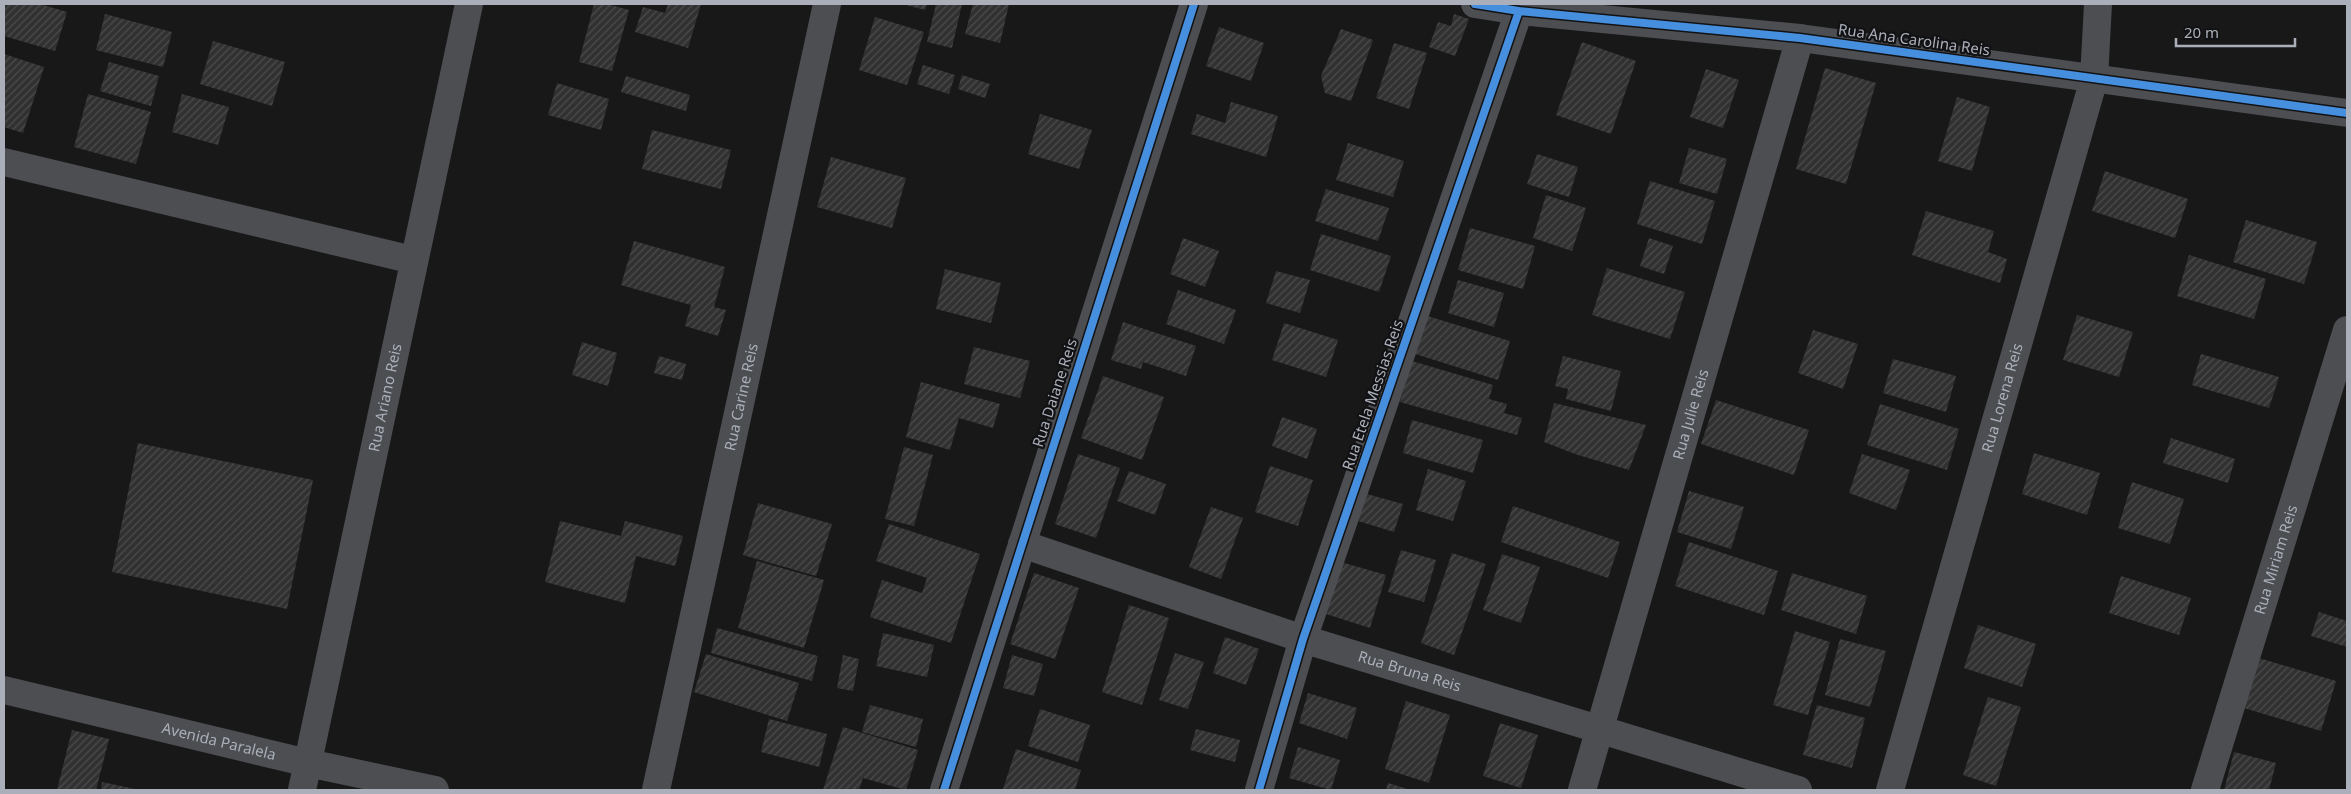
<svg xmlns="http://www.w3.org/2000/svg" width="2351" height="794" viewBox="0 0 2351 794" font-family="'Noto Sans',sans-serif">
<style>
.building{fill:url(#building-hatch)}
.lines{fill:none;stroke-linecap:round;stroke-linejoin:round}
.street{stroke:#4c4e51;stroke-width:28}
.cycleway-casing{stroke:#121214;stroke-width:11}
.cycleway{stroke:#468fdf;stroke-width:8}
.labels{text-anchor:middle;stroke-width:4.5;stroke-linejoin:round;paint-order:stroke}
.street-label{font-size:15px;fill:#aaafb9;stroke:#121214}
</style>
<defs>
<pattern id="building-hatch" width="6" height="6" patternUnits="userSpaceOnUse" patternTransform="scale(1.25)"><rect width="6" height="6" fill="#313132"/><path d="M-1 1l2-2M0 6l6-6M5 7l2-2" fill="none" stroke="#4c4c4e"/></pattern>
</defs>
<rect width="100%" height="100%" fill="#181818"/>
<path class="building" d="M4 4H40L67 12 55 51 4 36Z
M594 4H607L629 10 612 71 579 62Z
M668 4H701L688 48 635 32 643 7 665 13Z
M902 4H927L925 10Z
M936 4H962L952 48 927 42Z
M973 4H1009L1000 43 965 34Z
M105 14 172 32 163 67 96 50Z
M1454 14 1469 19 1455 56 1429 47 1438 22 1451 26Z
M875 17 924 32 907 85 859 70Z
M1219 27 1264 43 1251 81 1206 66Z
M1341 29 1373 40 1351 101 1325 93 1321 76Z
M213 41 285 62 272 106 200 84Z
M1582 42 1636 61 1611 134 1556 115Z
M1394 43 1427 53 1409 109 1376 98Z
M4 54 44 67 23 133 4 127Z
M109 62 159 76 151 106 100 91Z
M923 65 955 75 949 94 917 84Z
M1825 68 1876 83 1846 184 1796 169Z
M1706 69 1739 80 1723 128 1690 117Z
M962 75 990 84 985 98 958 89Z
M626 76 690 95 686 111 621 92Z
M557 83 609 99 601 130 548 115Z
M88 94 151 112 136 164 74 147Z
M182 94 229 107 218 145 172 132Z
M1957 97 1990 107 1972 171 1938 161Z
M1231 102 1278 116 1266 157 1191 134 1197 114 1225 123Z
M1040 114 1092 130 1079 169 1028 154Z
M652 130 731 150 721 189 642 169Z
M1348 143 1404 161 1393 197 1336 180Z
M1689 148 1727 159 1717 194 1679 183Z
M1537 154 1578 167 1569 197 1527 184Z
M831 157 906 178 892 228 817 207Z
M2105 171 2188 199 2175 238 2092 211Z
M1650 181 1715 201 1702 244 1637 224Z
M1326 189 1389 208 1378 241 1315 221Z
M1546 195 1586 208 1572 251 1533 238Z
M1926 211 1994 231 1988 252 2007 259 2000 283 1912 255Z
M2246 220 2317 242 2304 284 2233 262Z
M1470 228 1535 246 1523 289 1458 270Z
M1321 234 1391 256 1379 292 1310 270Z
M1183 238 1219 251 1205 287 1170 274Z
M1649 238 1673 246 1664 274 1640 266Z
M634 241 725 267 714 307 726 310 718 336 685 326 691 305 621 285Z
M2189 255 2266 279 2254 319 2177 296Z
M1607 268 1685 292 1670 339 1592 315Z
M945 269 1001 283 991 323 936 309Z
M1276 271 1310 280 1300 313 1266 303Z
M1458 280 1504 293 1494 327 1448 313Z
M1178 290 1236 310 1224 344 1166 324Z
M1424 315 1510 341 1498 380 1412 353Z
M2077 315 2133 332 2119 377 2063 360Z
M1123 322 1196 346 1186 376 1143 362 1141 369 1111 360Z
M1284 323 1338 340 1326 377 1272 360Z
M1813 330 1858 344 1843 389 1798 373Z
M582 342 617 353 608 386 572 375Z
M974 347 1030 361 1020 398 964 384Z
M2201 354 2279 377 2269 408 2192 385Z
M659 356 686 364 682 380 654 373Z
M1563 356 1621 371 1611 411 1566 399 1568 389 1555 386Z
M1893 359 1956 376 1946 412 1883 393Z
M1412 361 1493 385 1489 399 1507 404 1504 413 1522 418 1517 435 1400 402Z
M1103 376 1164 397 1142 460 1081 438Z
M921 382 1000 404 993 428 959 418 950 450 906 437Z
M1716 400 1809 430 1794 475 1701 444Z
M1554 403 1646 425 1629 470 1578 455 1544 442Z
M1880 404 1959 429 1947 470 1867 445Z
M1282 417 1317 429 1307 459 1272 446Z
M1412 420 1483 440 1473 473 1403 453Z
M2171 438 2235 459 2228 483 2163 463Z
M138 443 313 480 287 609 112 572Z
M904 447 933 455 914 526 885 519Z
M2034 453 2100 473 2087 515 2022 494Z
M1078 454 1120 468 1096 538 1055 524Z
M1862 454 1910 470 1896 510 1849 493Z
M1270 466 1313 480 1298 526 1255 512Z
M1428 469 1466 481 1453 521 1416 510Z
M1129 471 1166 484 1155 515 1117 501Z
M2132 482 2184 499 2170 544 2118 528Z
M1689 491 1744 507 1731 549 1677 532Z
M1367 494 1403 504 1394 532 1358 521Z
M758 503 832 524 816 576 743 555Z
M1513 506 1620 542 1608 578 1501 542Z
M1211 507 1243 518 1221 579 1189 567Z
M560 521 621 536 625 521 683 536 675 566 636 556 625 603 545 582Z
M889 524 980 554 951 643 870 617 882 580 922 593 927 578 876 561Z
M1689 542 1778 571 1764 615 1675 586Z
M1401 550 1436 560 1424 602 1388 592Z
M1452 553 1486 564 1454 655 1421 643Z
M1502 554 1540 567 1521 623 1483 610Z
M757 561 824 580 804 648 738 628Z
M1341 562 1386 575 1370 628 1326 614Z
M1034 573 1079 588 1055 659 1010 644Z
M1792 573 1867 596 1856 634 1781 610Z
M2121 576 2191 598 2179 635 2109 613Z
M1129 605 1169 618 1142 705 1102 692Z
M2319 612 2347 621V647L2311 636Z
M1978 625 2036 644 2022 687 1964 668Z
M717 628 818 656 812 681 711 653Z
M1795 631 1830 642 1808 715 1773 705Z
M883 633 934 645 927 677 876 666Z
M1225 637 1259 649 1246 685 1213 673Z
M1840 639 1886 651 1870 707 1825 695Z
M1175 653 1204 662 1188 709 1159 700Z
M706 654 799 683 787 721 694 692Z
M843 655 859 659 853 691 837 688Z
M1012 655 1043 664 1034 696 1003 688Z
M2259 658 2336 681 2321 731 2244 708Z
M1308 693 1357 708 1347 739 1299 723Z
M1988 697 2021 707 1996 786 1963 775Z
M1406 701 1450 715 1429 783 1385 769Z
M870 705 923 719 916 747 862 732Z
M1817 705 1865 718 1852 768 1803 755Z
M1040 709 1090 725 1078 762 1028 746Z
M769 719 827 734 819 767 761 752Z
M1500 723 1538 735 1521 788 1483 776Z
M843 727 918 750 906 790 863 778 859 790H823Z
M1196 729 1240 740 1235 762 1190 750Z
M72 730 109 739 96 790H57Z
M1298 747 1340 760 1331 790 1289 778Z
M1016 749 1081 770 1075 790 1003 789Z
M2234 752 2276 763 2269 790H2224Z
M102 782 135 789V790H101Z
M1388 783 1411 790H1386Z"/>
<g class="lines">
<g class="street">
<path d="M1475 4 1519 11 1800 38 2347 113"/>
<path d="M4 162 413 260"/>
<path id="s1" d="M1022 544 1303 639 1798 790"/>
<path id="s2" d="M4 690 308 763 435 790"/>
<path id="s3" d="M302 790 469 4"/>
<path id="s4" d="M656 790 827 4"/>
<path d="M944 790 1194 4"/>
<path d="M1259 790 1303 639 1519 11"/>
<path id="s5" d="M1582 790 1800 38"/>
<path id="s6" d="M1890 790 2094 79 2098 4"/>
<path id="s7" d="M2205 790 2347 330"/>
</g>
<defs>
<path id="cycleway" d="M1475 4 1519 11 1800 38 2347 113
M944 790 1194 4
M1259 790 1303 639 1519 11"/>
</defs>
<use href="#cycleway" class="cycleway-casing"/>
<use href="#cycleway" class="cycleway"/>
</g>
<g class="labels">
<g class="street-label">
<text transform="translate(1914 40) rotate(8)" y="5">Rua Ana Carolina Reis</text>
<text transform="translate(1055 393) rotate(-72)" y="5">Rua Daiane Reis</text>
<text transform="translate(1373 395) rotate(-71)" y="5">Rua Etela Messias Reis</text>
<text dy="5" stroke="none"><textPath href="#s3" startOffset="401">Rua Ariano Reis</textPath></text>
<text dy="5" stroke="none"><textPath href="#s4" startOffset="402">Rua Carine Reis</textPath></text>
<text dy="5" stroke="none"><textPath href="#s6" startOffset="408">Rua Lorena Reis</textPath></text>
<text dy="5" stroke="none"><textPath href="#s5" startOffset="391">Rua Julie Reis</textPath></text>
<text dy="5" stroke="none"><textPath href="#s7" startOffset="241">Rua Miriam Reis</textPath></text>
<text dy="5" stroke="none"><textPath href="#s1" startOffset="408">Rua Bruna Reis</textPath></text>
<text dy="5" stroke="none"><textPath href="#s2" startOffset="221">Avenida Paralela</textPath></text>
</g>
</g>
<rect width="2351" height="794" fill="none" stroke="#aaafb9" stroke-width="10"/>
<path d="M2176 38v8h119v-8" fill="none" stroke="#aaafb9" stroke-width="2.5"/>
<text x="2184" y="38" font-size="15" fill="#aaafb9" stroke="#121214" stroke-width="4" paint-order="stroke">20 m</text>
</svg>
